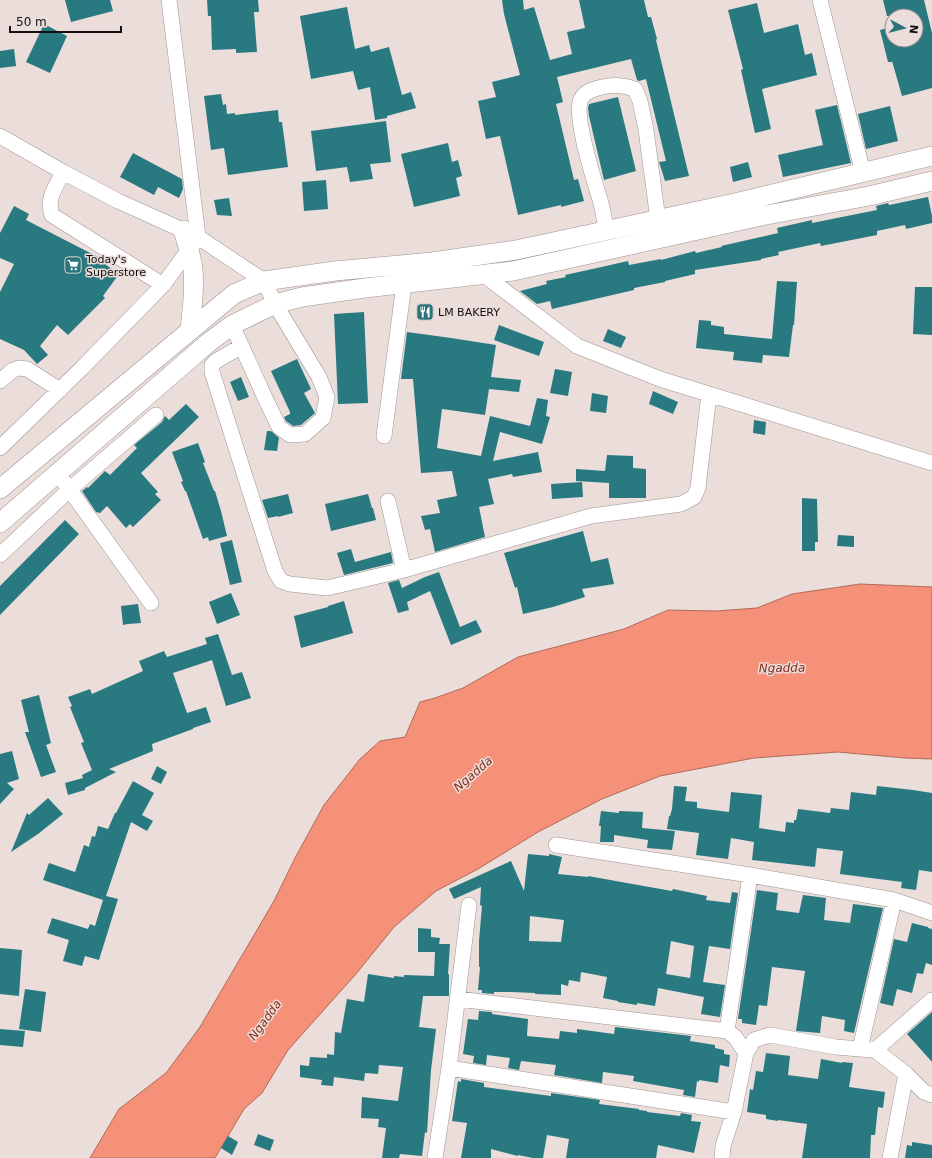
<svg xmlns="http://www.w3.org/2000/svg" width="932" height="1158" viewBox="0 0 932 1158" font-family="'DejaVu Sans',sans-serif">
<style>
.water{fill:#f59079;stroke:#b26a59}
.building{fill:#297981;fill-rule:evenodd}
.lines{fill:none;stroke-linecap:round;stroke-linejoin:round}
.minor-casing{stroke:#a09491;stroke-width:16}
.major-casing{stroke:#a09491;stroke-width:20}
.minor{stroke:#fff;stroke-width:15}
.major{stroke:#fff;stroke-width:19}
.labels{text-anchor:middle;stroke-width:3;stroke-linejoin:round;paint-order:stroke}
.poi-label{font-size:11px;fill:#14100f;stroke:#eaddda;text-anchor:start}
.water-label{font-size:12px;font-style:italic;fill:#852c18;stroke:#eaddda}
</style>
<rect width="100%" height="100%" fill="#eaddda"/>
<path class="water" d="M860 584 932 587V759L905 758 838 752 754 758 660 776 602 799 538 832 478 869 436 891 394 927 356 974 288 1050 262 1093 244 1109 215 1158H90L119 1109 166 1073 200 1027 274 901 295 858 324 805 360 759 380 741 405 737 420 702 435 698 463 688 518 657 624 629 668 610 716 611 757 608 792 594Z"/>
<path class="building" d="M65 0H110L113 11 71 22Z
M207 0H258L259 12H254L257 52 236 53V49L212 50 211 16H208Z
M502 0H523L524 10 534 7 550 60 572 54 567 32 585 28 579 0H644L648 17H651L657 39 656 40 689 176 665 181 659 162 666 161 646 79 639 81 637 80 631 59 557 77 563 102 556 104 574 180 578 179 584 201 561 207V205L518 215 500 136 486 139 478 101 496 97 492 82 520 75 504 14Z
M883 0H924L932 33V88L902 96 892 61V62H888L880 30 892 27V40H916V16H887Z
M757 3 764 33 798 24 805 55 812 53 817 75 762 89 771 129 755 133 741 70 743 69 728 10Z
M347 7 355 49 369 45 371 52 389 47 402 95 411 92 416 108 387 116V118L375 120 370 87 358 90 353 71 311 79 300 16Z
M44 24 67 36 50 73 26 62Z
M14 49 16 66 0 68V51Z
M221 94 223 105 226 104 227 114 235 113V115L278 110 279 122H282L288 167 228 175 224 148 211 150 204 96Z
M618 97 636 171 604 180 589 116 588 108 589 104Z
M837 105 851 163 783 177 778 155 823 145 815 110Z
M890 106 898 141 866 149 858 114Z
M386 121 391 162 370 164 373 179 350 182 347 167 316 171 311 131Z
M448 143 452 162 458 160 462 176 456 178 460 196 414 207 401 154Z
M133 153 182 179 183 189 179 198 158 187 154 195 120 177Z
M748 162 752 177 733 182 730 167Z
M326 180 328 209 304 211 302 182Z
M928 197 932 216V223L906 229 905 225 877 231V235L821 246 820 243 778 252 779 255 761 259V260L695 270V274L665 281V282L634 288V290L552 309 550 301 537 304 520 291 547 284 546 281 566 277 565 275 597 268 628 261 629 265 661 259V260L695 251 696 253 722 247 721 246 778 233 777 228 812 220V223L877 210 876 206 888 203 889 205Z
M229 198 232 216 217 215 214 200Z
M14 206 29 214 26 220 100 258 99 260 119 274 103 296 105 298 68 335 57 325 40 346 48 355 37 364 24 350 0 339V292L14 264 0 258V233Z
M777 281 797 282 794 325H793L789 357 763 355 762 363 733 360 734 352 696 348 699 320 711 321V325L724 327V334L772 339Z
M915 287H932V335L913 334Z
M364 312 368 403 338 404 334 314Z
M499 325 544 342 539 356 494 340Z
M608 329 626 337 621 348 603 341Z
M407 332 451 338 496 345 491 377 521 380 519 392 489 389 485 415 442 409 437 448 481 456 490 416 530 426 537 398 548 400 546 416 550 417 542 444 500 432 493 461 538 452 542 472 513 477 512 474 488 479 494 504 479 507 485 537 435 552 430 529 425 530 421 516 440 513 437 500 457 496 452 471 421 473 413 379H401Z
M297 359 311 389 304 393 315 413 301 425 293 426 286 421 284 417 290 414V412L271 371Z
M555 369 572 372 568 396 550 393Z
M241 377 249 397 238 401 230 382Z
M653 391 678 402 673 414 649 404Z
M592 393 608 396 606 413 590 411Z
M186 404 199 417 141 473 158 492 155 494 161 500 133 527 130 524 126 528 107 506 100 513 96 512 82 491 87 487 88 488 105 471 110 475 137 448 134 445 162 422 165 416 169 420Z
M754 420 766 422 765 435 753 433Z
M267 431H271L279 438 277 451 264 450Z
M198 443 205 462 203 463 214 491H215L221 511 227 536 209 541 208 537 203 539 186 491H185L181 482 183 481 172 452Z
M607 455 633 456V468L646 469V498H609V483L576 481V469L605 471Z
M582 482 583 497 552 499 551 484Z
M288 494 293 513 278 517V516L268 518 262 500Z
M368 494 372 508H373L376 520 331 531 325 504Z
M802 498 817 499 818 542H815V551H802Z
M65 520 79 534 0 615V586Z
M583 531 591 562 608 558 614 584 582 589 585 597 553 607 523 614 517 587 515 588 504 553Z
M838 535 854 536V547L837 546Z
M232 540 242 582 230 585 220 543Z
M351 549 355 562 391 552 393 563 344 575 337 553Z
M439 572 460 627 476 620 482 632 451 645 430 591 407 602 409 610 398 613 388 583 399 580 402 588 425 577Z
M231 593 240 615 217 624 209 602Z
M344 601 353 633 301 648 294 616 328 607V606Z
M138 604 141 623 128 624 123 625 121 606Z
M218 634 232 675 242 672 251 698 226 706 212 660 173 673 187 713 206 707 211 722 193 728V729L152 744 153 751 109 769 116 772 85 788V790L68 795 65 783 83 778 82 775 92 770 81 743 84 742 70 707 72 706 68 697 90 689 92 694 143 671 139 661 164 651 167 657 207 644 205 638Z
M39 695 51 743 46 745 56 772 41 777 25 732H29L21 700Z
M12 751 19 779 7 783 14 789 0 804V754Z
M157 766 167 772 161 784 151 779Z
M133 781 154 793 142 815 153 821 147 831 131 822 106 896 118 899 99 960 85 956 82 966 63 961 69 940 47 933 52 918 88 929 90 924 95 926 103 900 43 880 49 863 75 872 84 845 89 847 92 836 95 837 98 826 108 829 115 813H116Z
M674 786 687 787 685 801 697 802V808L729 812 731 792 762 795 759 828 785 832 786 822 794 823V820H796L798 809 830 813 831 808 849 810 851 792 876 795 877 786 913 790 932 793V872L919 870 916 890 901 888 902 882 840 874 843 851 817 848 815 867 752 860 754 842 731 838 728 859 696 855 699 833 667 829 669 816H670L672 809Z
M48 798 63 814 38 834 11 852 27 813 29 815Z
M601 811 619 813V811L643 812 642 828 675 831 672 850 647 848 648 840 614 835V842H600L601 826H599Z
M528 854 549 856V854L562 857 558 874 588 877V876L638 885 672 891 673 889 707 896 706 900 730 903 732 892 738 893 730 949 709 946 703 982 725 985 720 1017 701 1014 704 997 658 988 655 1006 637 1003V1005L618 1002V1001L603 998 607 977 581 972 580 982 569 980 568 986 561 984V995L535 994V993L511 992H494V994L482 993V990H478L480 967H479V941L482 906 480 905 481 887 454 899 449 889 511 861 524 891ZM530 916 564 920 561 942 529 941ZM671 941 694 946 690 978 666 974Z
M757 890 778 893 776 910 799 913 803 895 826 898 824 920 850 923 853 904 883 908 854 1033 844 1031 845 1020 822 1016 820 1033 796 1031 805 971 772 967 767 1006 759 1005 756 1025 742 1023V1019H738Z
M912 923 928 927V928L932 929V965L926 963 923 974 917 973 912 993 897 989 893 1006 880 1003 894 939 907 942Z
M418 928 431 929V937L440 938 439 944H450L448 974H449V996H423L419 1027 436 1029 431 1070 427 1133 425 1132 422 1156 400 1154 399 1158H382L386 1128 378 1127 379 1119 361 1118 362 1097 398 1101 403 1067 379 1065 378 1074 365 1073 364 1081 334 1077 333 1086 321 1085 322 1080 300 1077V1065L309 1066 310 1057 327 1058V1054L334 1055 335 1032 341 1033 347 999 364 1002 368 974 394 978V976L404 977V975L434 976 435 952H418Z
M0 948 22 950 19 996 0 994Z
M25 989 46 992 41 1032 19 1029Z
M479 1011 492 1012V1014L528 1019 527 1036 559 1039 560 1031 577 1033V1029L614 1034 615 1027 691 1036 690 1041 715 1045V1048L724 1050V1054L730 1055 729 1067 720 1065 718 1083 699 1080V1082L697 1081 695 1097 683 1095 684 1090 633 1081 634 1076 603 1072 602 1083 554 1075 556 1065 521 1061 519 1070 508 1068 510 1058 487 1055 486 1065 473 1063 474 1056 463 1054 468 1019 478 1020Z
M932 1012V1062L907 1034Z
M0 1029 25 1031 23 1047 0 1045Z
M766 1053 790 1056 788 1075 818 1079 821 1059 842 1063V1062L853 1063 849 1087 885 1092 883 1108 878 1107 875 1135H871L870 1158H802L807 1124 778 1120V1121L766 1119V1115L747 1112 750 1089 753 1090 756 1071 763 1072Z
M461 1079 484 1083V1087L551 1096V1093L600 1100 599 1104 639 1109V1110L647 1111V1112L680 1116 681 1113 692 1115 691 1121 701 1122 694 1153 658 1145 656 1158H566L569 1139 547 1135 543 1158H533L518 1155V1156L491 1149V1158H461L467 1123 452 1121 458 1081 461 1082Z
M258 1134 274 1140 270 1151 254 1145Z
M228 1136 238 1142 232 1155 221 1148Z
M912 1142 932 1145V1158H905L907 1145 912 1146Z"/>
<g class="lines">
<defs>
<path id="minor" d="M820 0 863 173
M0 136 63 172 118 201 198 237 264 281 275 304 319 377 327 397 323 418 305 434 290 435 279 427 266 400 232 325
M63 172C56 187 46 198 52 215L163 285
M606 230C605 221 603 212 601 203 595 183 573 116 581 99 585 91 594 89 602 87 614 84 623 85 635 89L640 101 646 130 658 220
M484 275 577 346 660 379 932 463
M242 346 216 361 212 365V372L275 571 281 581 290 584 327 588 404 570 591 516 681 504 694 497 698 488 709 394
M0 381 13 370 19 368 27 369 60 390
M384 436 404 284
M0 448 81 369 163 285 198 237 169 0
M64 482 151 603
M388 501 404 570
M0 555 69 490 156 415
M556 845 750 875 894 900 932 913
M458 999 727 1031
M860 1049 875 1050 906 1074 924 1092 932 1095
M875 1050 932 1000
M746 1053 735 1037 727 1031 750 875
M449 1068 734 1112
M435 1158 449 1068 469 905
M722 1158 723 1146 734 1112 746 1053 754 1040 770 1035 836 1047 860 1049 894 900
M890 1158 906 1074"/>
<path id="major" d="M183 230C187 243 192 257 193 270 195 290 192 310 190 330
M0 489 234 294 264 281 335 271 432 262 516 250 735 203 932 156
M0 523 208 343 232 325 275 304 302 297 365 288 513 271 761 216 869 196 932 181"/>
</defs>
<use href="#minor" class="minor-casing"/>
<use href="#major" class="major-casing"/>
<use href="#minor" class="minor"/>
<use href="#major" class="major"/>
</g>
<defs>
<symbol id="supermarket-square" viewBox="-11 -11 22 22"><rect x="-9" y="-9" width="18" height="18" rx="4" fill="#2b747c" stroke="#eaddda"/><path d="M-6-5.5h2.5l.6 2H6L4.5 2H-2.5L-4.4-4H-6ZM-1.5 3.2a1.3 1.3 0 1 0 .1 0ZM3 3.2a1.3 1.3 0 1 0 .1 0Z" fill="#fff"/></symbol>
<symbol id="restaurant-square" viewBox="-11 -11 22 22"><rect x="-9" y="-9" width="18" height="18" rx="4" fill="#2b747c" stroke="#eaddda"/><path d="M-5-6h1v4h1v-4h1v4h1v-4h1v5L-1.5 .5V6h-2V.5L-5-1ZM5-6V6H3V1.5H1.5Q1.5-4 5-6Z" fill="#fff"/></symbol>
</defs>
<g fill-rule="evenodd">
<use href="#supermarket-square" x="63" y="255" width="20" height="20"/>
<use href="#restaurant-square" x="415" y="302" width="20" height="20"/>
</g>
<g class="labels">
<g class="poi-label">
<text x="86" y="263">Today's<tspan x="86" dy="13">Superstore</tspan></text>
<text x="438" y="316">LM BAKERY</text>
</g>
<g class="water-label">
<text transform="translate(782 668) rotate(-1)" y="4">Ngadda</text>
<text transform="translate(473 774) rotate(-41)" y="4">Ngadda</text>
<text transform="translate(265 1020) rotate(-54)" y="4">Ngadda</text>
</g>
</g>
<g transform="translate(904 28) rotate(97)"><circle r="19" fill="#eaddda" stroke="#948b89"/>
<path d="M0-3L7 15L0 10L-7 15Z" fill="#2b747c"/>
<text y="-6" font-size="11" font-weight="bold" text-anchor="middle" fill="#14100f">N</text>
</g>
<path d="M10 26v6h111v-6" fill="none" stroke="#14100f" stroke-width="2"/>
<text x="16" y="26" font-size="12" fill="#14100f" stroke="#eaddda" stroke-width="3" paint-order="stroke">50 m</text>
</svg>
